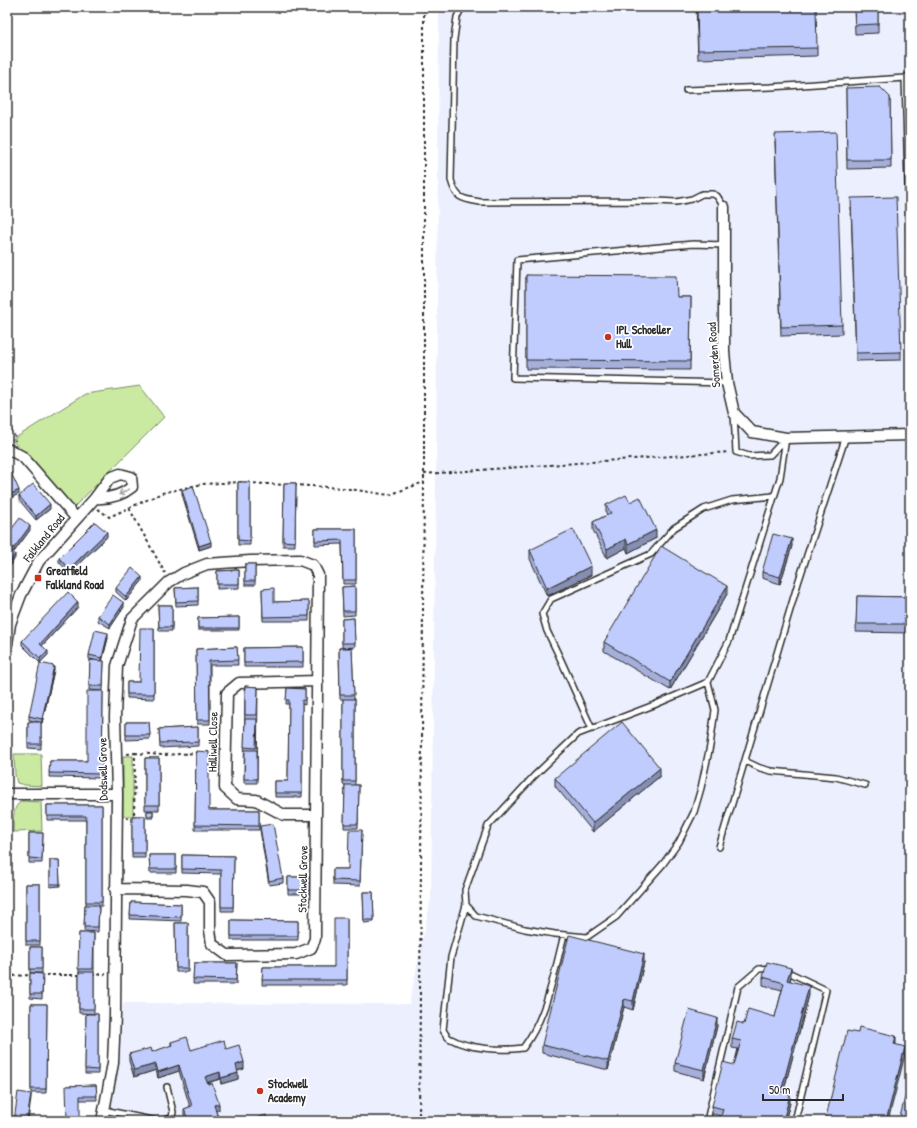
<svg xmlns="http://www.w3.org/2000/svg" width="917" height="1128" viewBox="0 0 917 1128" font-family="'Patrick Hand',sans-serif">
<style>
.built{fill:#ecf0fe}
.green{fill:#caeaa2;stroke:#7a8a66}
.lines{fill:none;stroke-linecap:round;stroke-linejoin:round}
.service-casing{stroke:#2b2b2b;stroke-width:8}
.minor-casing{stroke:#2b2b2b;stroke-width:13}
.path{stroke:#2b2b2b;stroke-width:2;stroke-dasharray:3 3;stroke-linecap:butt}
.service{stroke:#fff;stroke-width:5}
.minor{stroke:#fff;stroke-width:10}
.wall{fill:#a5afda;stroke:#2b2b2b}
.shaded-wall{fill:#868fb1;stroke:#2b2b2b}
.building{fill:#c0ccfd;stroke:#2b2b2b}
.oneway{stroke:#a0a0a0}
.poi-dot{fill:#c8321e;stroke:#fff;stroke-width:1.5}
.labels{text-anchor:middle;stroke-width:3.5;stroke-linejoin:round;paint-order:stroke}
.poi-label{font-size:12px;font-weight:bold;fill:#2b2b2b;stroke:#fff;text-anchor:start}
.street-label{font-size:12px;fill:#2b2b2b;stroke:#fff}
</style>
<rect width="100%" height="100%" fill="#fff"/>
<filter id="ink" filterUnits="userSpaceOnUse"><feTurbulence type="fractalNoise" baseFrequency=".025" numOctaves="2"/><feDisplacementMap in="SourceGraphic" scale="8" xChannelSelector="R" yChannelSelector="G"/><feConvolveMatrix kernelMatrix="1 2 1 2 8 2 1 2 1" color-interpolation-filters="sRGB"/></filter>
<g filter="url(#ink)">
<path class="built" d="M439 7H910V1121H109L117 1062 123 1003 409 1004 431 899 436 477Z"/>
<path class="green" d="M140 386 164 417 74 507 12 440 85 394Z
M14 754H41L42 786 25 785 17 783 15 775Z
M123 756H133V816H123Z
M22 801 41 802 42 831 13 832C14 821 11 807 22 801Z"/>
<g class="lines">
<defs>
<path id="service" d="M462 7 457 17 454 39 451 180C456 199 462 199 480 202L657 201 676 202 692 199 702 194H713L717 196 724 207
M910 74 905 78 910 253
M686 90 771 87 905 78
M724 245 693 244 517 260 513 378 727 383
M734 414 736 452 749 456 770 455 785 439
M708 682 715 710 710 746 701 788 694 812 679 842 663 864 616 917 587 937 555 934 525 929 476 916 466 905 465 890 488 826 534 776 578 734 654 705 708 682 729 641 780 478 786 438
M592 729 560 658 547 631 542 614 551 599 651 554 674 528 704 509 732 500 774 496
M745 761 760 768 771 771 836 777 865 785
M719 847 798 583 846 436
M466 905 451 957 443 1030C445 1033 447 1038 451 1039 469 1049 502 1051 523 1048 547 1017 554 973 564 935
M786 971 826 990 795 1121
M104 1110 156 1121 164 1120 172 1117 173 1112 167 1087
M707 1121 738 987 759 969 771 968"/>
<path id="minor" d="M724 207V352L727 383 734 413 752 432 786 438 910 435
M7 450H10L23 457 76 518
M7 644 10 624 21 595 39 561 95 498 110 478 120 474 131 477 132 487C121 496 110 499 95 498
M7 794H117
M316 815H284L256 800 237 799 225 788 227 693 239 683 318 681
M102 1121 113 1063 115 1015 117 794 115 717 117 666 132 619 169 582 184 573 207 564 250 561 300 560 313 565 318 575 315 939 311 948 296 954 227 955 212 944 210 930V902L203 892 187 890 115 889"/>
</defs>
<use href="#service" class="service-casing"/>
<use href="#minor" class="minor-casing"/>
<path class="path" d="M7 424 15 437V441
M424 474 729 452
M248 483 286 485
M294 485 343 488 389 495 424 482
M129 508 162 493 202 484 242 482
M98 509 109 517 129 508 165 573
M206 752H216
M135 753 163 755 198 753
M126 818H134L135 753 127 754
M40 975H82
M92 975 106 974
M7 976 32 975
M419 1121 424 482V7"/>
<use href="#service" class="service"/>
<use href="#minor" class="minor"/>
</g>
<path class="wall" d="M696 7 817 48V56L698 59Z
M854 7H878V33L855 34Z
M846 88 890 97 891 168 847 169Z
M775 142 842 325V334L781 336Z
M851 207 901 352V360L856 361Z
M526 275 677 297H691L690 370 526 369Z
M238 482H250V545H238Z
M284 483H296L295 546H283Z
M182 490 211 546 199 550 182 494Z
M19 496 50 509 36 520 19 500Z
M630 502 656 538 628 553 626 548 607 558 593 530V522L607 515 606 513V505Z
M315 529H356V584H343L342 544 315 545Z
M30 530 14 552 7 547V535Z
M107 537 69 573 59 562V558Z
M792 546 780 584 762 578V572Z
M530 550 591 575 547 596 530 559Z
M245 564H255V585H245Z
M239 570V588L217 589V571Z
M142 581 126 601 116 592V588Z
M355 586V615L343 616 342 587Z
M198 587V605L176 606 175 588Z
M262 589 274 602 309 601V621H263Z
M727 594 670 690 604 651V642Z
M857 596 910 597V633L856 632Z
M158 605H172V631H159Z
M78 607 42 646 48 655 40 663 22 645V641Z
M124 607 110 628 98 621V616Z
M239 617V630H198V618Z
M354 618 355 647 342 648V619Z
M154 628V699L127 698V682H139Z
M108 638 102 661H104L103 691 89 690 90 660H94L89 659V655Z
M237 647 238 665H210V724H197L196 649Z
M303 647V667H244V648Z
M339 648H352L354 699H355V785H359L358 828H344L345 785H343V699H340Z
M54 670 42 723H41V749L28 748V722H39L29 720V716Z
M245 686 258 687 257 783H244Z
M287 688 305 689V705L302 704V797H275V781H288L289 704H286Z
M103 691 102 778 49 777 50 761H87Z
M126 722H149L150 739 126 740Z
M198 727V746L160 748 159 729Z
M196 751 209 810H259V830H195Z
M145 758H159V810H145Z
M660 776 593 832 555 786V778Z
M47 805H102V906H99L98 932 84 931 85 905H86V820H47Z
M147 811H153V818H147Z
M132 816H145V858H132Z
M260 826 283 878V883L269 885 260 830Z
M362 830 360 886 333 885V869H348Z
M29 833H43L42 863H29Z
M149 855H176V873H150Z
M182 855 234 856 233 911H221V874L182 873Z
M50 860H59L60 886 50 887Z
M288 877H309V894H288Z
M26 884H40V945H26Z
M363 892H373L374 922 364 923Z
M131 902 181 904V921L130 919Z
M347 918V985H262L263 967H334Z
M231 920 298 921V940H231Z
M175 923H188V972H176Z
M79 933H94V1014L79 1013Z
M30 947H42V973H30Z
M644 962 633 1010 624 1007 608 1070 542 1053V1045Z
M194 963H237L236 984H193Z
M30 973 43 974 42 999 30 998Z
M763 977H791L790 981 809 995 783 1093 790 1103 785 1121H720L721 1116 712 1114V1106L734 1065 738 1049 732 1048V1039L744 1024 775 1017 782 990 763 985Z
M31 1004H47L46 1093H31Z
M86 1014H98V1074H85Z
M717 1026 704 1079 675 1071V1063Z
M171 1042 191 1050 226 1049 244 1069 237 1071 238 1079 221 1084 220 1079 207 1083 219 1110 216 1111 219 1121H180V1120L185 1118 184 1115V1109L190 1107 179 1071 158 1078 156 1070 134 1077 129 1061V1054L152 1052 171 1046Z
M96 1085 97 1100H80L66 1086Z"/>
<path class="shaded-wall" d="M19 490V494L7 500V496Z
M50 504V509L36 520V516Z
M30 526V530L14 552V548Z
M656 530V538L628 553V544Z
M107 532V537L69 573V569Z
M626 539V548L607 558V549Z
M792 539V546L780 584V577Z
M211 542V546L199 550V546Z
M15 554V558L7 572V568Z
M591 566V575L547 596V588Z
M142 577V581L126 601V597Z
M727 586V594L670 690V682Z
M78 602V607L40 648V644Z
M124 603V607L110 628V624Z
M108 633V638L102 662V658Z
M48 651V655L40 663V658Z
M54 666V670L42 723V719Z
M660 768V776L593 832V823Z
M644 954V962L633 1010V1001Z
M791 968V977L787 989V980Z
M809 986V995L781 1101V1092Z
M624 999V1007L608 1070V1061Z
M717 1018V1026L704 1079V1070Z
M896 1036V1044H894Z
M905 1047V1055L888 1121H886Z
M244 1062V1069L236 1071V1065Z
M156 1064V1070L134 1077V1070Z
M179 1065V1071L158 1078V1072Z
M220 1072V1079L205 1083V1077Z
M238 1073V1079L221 1084V1078Z
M31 1094V1098L28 1121H27Z
M790 1095V1103L785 1121H783Z
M219 1104V1110L214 1111V1105Z"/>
<path class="building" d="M697 7H816L817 48 698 50Z
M854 7H878V24L855 25Z
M880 87 890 97 891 160H847L846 88Z
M836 132 842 325 781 327 775 134Z
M896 197 901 352 856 353 851 198Z
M526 275 676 276 677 297H691L690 361 526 360Z
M7 464 19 490 7 496Z
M238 482H250V541L238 540Z
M284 483H296L295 542 283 541Z
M33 484 50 504 36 516 19 496Z
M193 486 211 542 199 546 182 490Z
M626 495 630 502 640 497 656 530 628 544 626 539 607 549 593 522 611 513 606 505Z
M20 518 30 526 14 548 7 543V535Z
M95 522 107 532 69 569 59 558Z
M315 529H356V580H343L342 540 315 541Z
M573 529 591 566 547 588 530 550Z
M773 534 792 539 780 577 762 572Z
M661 546 727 586 670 682 604 642Z
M7 549 15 554 7 568Z
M245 564H255V581H245Z
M132 568 142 577 126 597 116 588Z
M239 570V584H217V571Z
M355 586V611H343L342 587Z
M198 587V601L176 602 175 588Z
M274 588V602L309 601V616L263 617 262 589Z
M68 592 78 602 40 644 48 651 40 658 22 641Z
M113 595 124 603 110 624 98 616Z
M857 596 910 597V624H856Z
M158 605H172V627H159Z
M239 617V628H198V618Z
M354 618 355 643H342V619Z
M140 628H154V694H127V682H139Z
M95 630 108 633 102 658 89 655Z
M237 647 238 660 209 661 210 720H197L196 649Z
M303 647V662L244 663V648Z
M339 648H352L354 695H340Z
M90 660 104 661 103 686H89Z
M40 663 54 666 42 719 29 716Z
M245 686 258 687 257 715H245Z
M287 688 305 689V700H302V793H275V781H288L289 700H286Z
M87 691H103L102 774 49 773 50 761H87Z
M343 699H355V781H343Z
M245 719H257L256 748 244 747Z
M28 722H41V744H28Z
M126 722H149L150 735H126Z
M622 722 660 768 593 823 555 778Z
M198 727V742L160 743 159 729Z
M245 750H257V779H244Z
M196 751 209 752V810H259V826L195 825Z
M145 758H159V805H145Z
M345 785H359L358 824H344Z
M47 805H102V902H86V816H47Z
M147 811H153V816H147Z
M132 816H145V853H132Z
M273 824 283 878 269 881 260 826Z
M349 830H362L360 881 333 880V869H348Z
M29 833H43L42 859 29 858Z
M149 855H176V869H150Z
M182 855 234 856 233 907H221V870L182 869Z
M50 860H59L60 884H50Z
M288 877H309V890H288Z
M26 884H40V941H26Z
M363 892H373L374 920H364Z
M131 902 181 904V917L130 915Z
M85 905H99L98 927H84Z
M334 918H347V980H262L263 967H334Z
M231 920 298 921V936H231Z
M175 923H188V968H176Z
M79 933H94L93 969H78Z
M569 935 644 954 633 1001 624 999 608 1061 542 1045Z
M30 947H42V969H30Z
M767 962 791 968 787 980 809 986 781 1092 790 1095 783 1121H723L720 1120 723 1109 712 1106 723 1062 734 1065 741 1041 732 1039 737 1022 744 1024 748 1009 775 1017 784 983 763 977Z
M194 963H237L236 980 193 979Z
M79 972H94V1009H79Z
M30 973 43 974 42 994H30Z
M31 1004H47L46 1089H31Z
M689 1010 717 1018 704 1070 675 1063Z
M86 1014H98V1070L85 1069Z
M859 1027 896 1036 894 1044 905 1047 886 1121H825L847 1031 858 1033Z
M187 1037 191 1050 224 1040 226 1049 239 1045 244 1062 236 1065 238 1073 221 1078 220 1072 205 1077 208 1084 212 1083 219 1104 214 1105 219 1121H180V1120L187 1117 184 1109 192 1106 179 1065 158 1072 156 1064 134 1070 129 1054 151 1048 152 1052 172 1045 171 1042Z
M96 1085 97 1096H80V1121H67L66 1086Z
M18 1092 31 1094 27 1121H14Z
M905 1097 910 1098V1121H899Z
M266 1115 268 1121H248Z
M286 1118 287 1121H278Z"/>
<defs><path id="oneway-shaft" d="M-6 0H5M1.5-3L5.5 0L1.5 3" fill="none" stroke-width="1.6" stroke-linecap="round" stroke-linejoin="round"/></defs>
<use class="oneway" href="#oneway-shaft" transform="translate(124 492) rotate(152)"/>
</g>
<g class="poi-dot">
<circle cx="608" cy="337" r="4"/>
<rect x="34" y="574" width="8" height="8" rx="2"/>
<circle cx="260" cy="1091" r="4"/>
</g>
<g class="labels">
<g class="poi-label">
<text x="616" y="334">IPL Schoeller<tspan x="616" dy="14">Hull</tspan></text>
<text x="46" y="575">Greatfield<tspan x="46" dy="14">Falkland Road</tspan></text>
<text x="268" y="1088">Stockwell<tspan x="268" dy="14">Academy</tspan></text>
</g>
<g class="street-label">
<text transform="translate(714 355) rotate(-94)" y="4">Somerden Road</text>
<text transform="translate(44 538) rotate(-51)" y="4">Falkland Road</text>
<text transform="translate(213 742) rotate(-89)" y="4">Halliwell Close</text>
<text transform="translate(103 769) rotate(-91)" y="4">Dodswell Grove</text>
<text transform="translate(303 879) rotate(-89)" y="4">Stockwell Grove</text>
</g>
</g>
<rect width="917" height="1128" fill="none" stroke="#fff" stroke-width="24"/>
<rect x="12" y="12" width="893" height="1104" fill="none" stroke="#2b2b2b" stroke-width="1.5" filter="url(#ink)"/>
<path d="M763 1094v6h80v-6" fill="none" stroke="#2b2b2b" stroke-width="2"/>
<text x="769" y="1094" font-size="12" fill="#2b2b2b" stroke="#ffffff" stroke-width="3" paint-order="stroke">50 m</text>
</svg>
